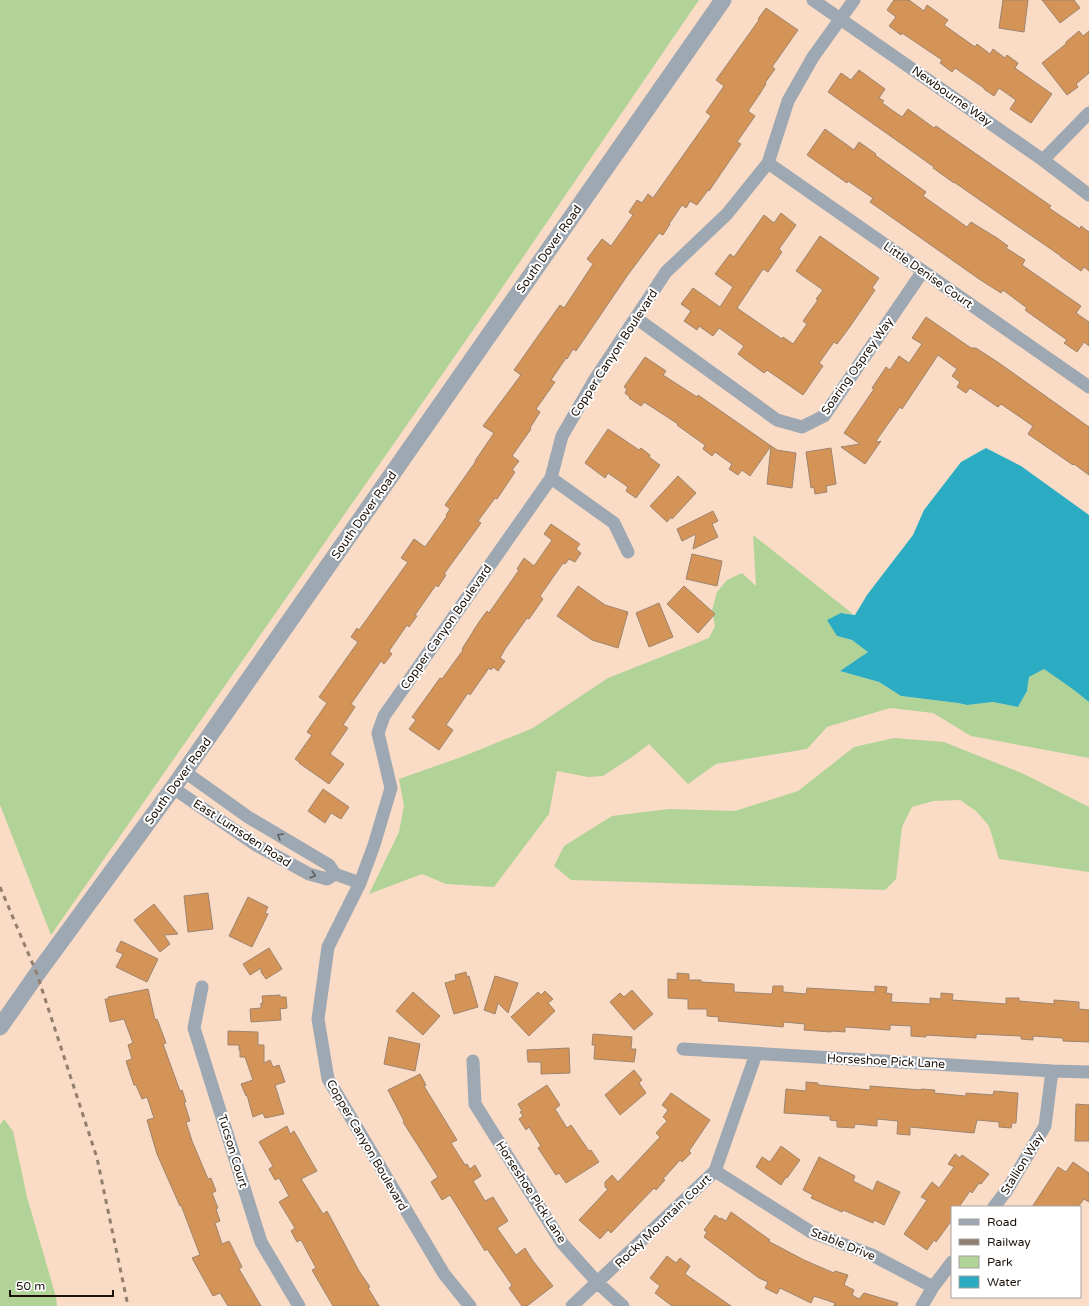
<svg xmlns="http://www.w3.org/2000/svg" width="1089" height="1306" viewBox="0 0 1089 1306" font-family="'Varela Round',sans-serif">
<style>
.green{fill:#b2d397}
.water{fill:#2cacc2}
.building{fill:#d49457;stroke:#9e846e}
.lines{fill:none;stroke-linecap:round;stroke-linejoin:round}
.minor{stroke:#9da8b3;stroke-width:13}
.tertiary{stroke:#9da8b3;stroke-width:17}
.rail{stroke:#937f6f;stroke-width:3;stroke-dasharray:5 5;stroke-linecap:butt}
.oneway{stroke:#5d5e5f}
.labels{text-anchor:middle;stroke-width:4;stroke-linejoin:round;paint-order:stroke}
.street-label{font-size:12px;fill:#1d130b;stroke:#fff}
</style>
<rect width="100%" height="100%" fill="#fadcc6"/>
<path class="green" d="M0 0H699L478 323 51 935 0 805Z
M753 535 853 614 841 613 837 636 852 640 869 652 840 671 879 682 901 696 958 703 967 705 993 702 1018 707 1027 691 1029 677 1044 669 1074 690 1089 702V758L971 736 933 713 890 708 827 727 807 749 716 764 688 784 649 744 632 757 603 776 588 777 557 771 549 814 494 887 446 884 422 874 369 894 399 832 404 806 399 779 464 756 533 728 608 678 709 638 715 626 712 610 717 592 727 580 742 573 756 586Z
M894 738 944 742 1024 774 1089 807V872L999 859 989 826 976 811 960 800 933 801 912 807 902 827 896 879 885 890 571 880 554 866 564 846 612 816 669 809 735 811 798 791 854 747Z
M4 1119 13 1131 27 1197 56 1297 57 1306H0V1125Z"/>
<path class="water" d="M986 448 1021 466 1089 515V702L1074 690 1044 669 1029 677 1027 691 1018 707 993 702 967 705 958 703 901 696 879 682 840 671 868 652 852 640 837 636 827 620 841 613 855 615 867 595 913 535 924 510 961 462Z"/>
<path class="building" d="M894 0H909L924 11 927 5 948 20 944 25 975 47 977 44 990 54 993 49 1005 58 1007 55 1018 63 1015 68 1052 94 1031 123 1010 109 1016 100 999 88 994 96 984 89V88L955 68 952 72 940 63 942 60 902 33 901 35 889 26 896 17 887 10Z
M1003 0H1028L1024 32 999 28Z
M1042 0H1074L1080 8 1060 23Z
M766 8 798 30 772 67 775 69 765 83 766 84 759 95 748 111 755 116 737 142 741 144 709 191 708 190 697 205 690 201 686 208 682 205 669 224H670L663 235 659 233 627 276 576 351 573 349 567 359 566 358 551 380 555 382 536 409 540 412 530 428 531 429 512 456 519 461 512 470 515 472 497 499 495 498 478 521 481 523 444 574 446 575 438 587 436 585 415 615 417 616 409 627 407 625 389 651 392 654 384 664 381 661 351 704 355 707 343 725 348 728 330 754 344 764 329 784 299 763H300L295 759 312 735 307 732 327 703 319 697 358 642 351 637 357 628 359 630 408 562 401 558 414 539 425 547 447 516 446 515 450 509 445 505 476 461H475L494 433 483 426 521 375 514 370 560 305 564 308 576 290 593 264 587 259 602 239 611 246 633 215 629 212 637 200 642 203 648 194 653 198 711 116 706 112 724 86 716 80 759 20 758 19Z
M1079 31 1083 36 1089 31V73L1076 84 1078 87 1067 95 1042 63 1066 44V42Z
M859 70 885 89 879 98 884 101 882 103 902 117 908 109 934 128 936 126 1051 206 1049 208 1080 229 1081 226 1089 232V271L1084 267 1081 271 1060 256H1061L1010 221 954 182V183L933 168 934 167 906 147 828 92 841 73 851 80Z
M825 129 854 150 859 142 876 154 875 155 926 192 923 196 967 227 971 222 997 238 1008 246 1006 248 1025 260 1022 265 1081 306 1076 313 1089 322V346L1084 342 1077 352 1064 343 1067 340 1025 310 1027 308 1003 290 1001 293 979 279 870 202 873 198 848 181 847 183 807 155Z
M781 213 796 225 779 249 782 252 768 272 763 269 737 308 782 339 783 337 793 344 807 324 803 321 818 300 816 299 823 290 796 271 820 236 879 278 872 288 875 290 849 328 837 344 834 342 819 363 823 366 803 395 767 370 764 373 738 354 744 346 719 328 713 336 699 326 697 330 684 321 691 311 681 304 693 288 720 307 733 287 715 274 730 254 734 257 764 215 774 223Z
M926 317 971 348H976L999 363 1089 427V475L1074 464 1073 465 1028 434 1033 426 1001 404 998 407 970 388 966 393 957 387 960 382 952 376 957 369 938 355 902 409 900 407 876 441 878 442 881 441 865 464 841 447 860 444 844 433 874 389 872 388 886 367 890 370 899 356 909 363 922 344 912 338Z
M645 357 666 371 663 375 697 397 698 395 771 446 750 476 742 470 738 475 729 469 732 464 715 452 712 456 703 449 705 445 677 425 678 424 644 402 641 406 629 398 630 397 625 393 627 389 624 387Z
M608 429 639 450 641 448 650 455 649 457 660 465 636 498 626 491 628 487 608 473 605 478 585 463Z
M771 446 777 450 796 453 792 488 767 484Z
M831 448 836 484 826 486 827 492 815 494 814 487 811 488 806 452Z
M678 476 696 493 672 519 671 517 667 522 650 506Z
M713 511 718 521 712 524 718 537 693 549 696 534 682 541 677 529Z
M551 524 580 544 576 549 581 553 575 562 569 559 565 564 563 563 540 596 543 599 529 619 527 618 505 649 500 658 505 661 498 671 493 667 491 670 489 668 470 695 468 693 446 725 453 730 439 750 409 729 416 720 412 717 440 678 442 679 463 650 462 649 479 622 487 611 489 613 519 570 517 569 524 558 534 566 552 540 544 534Z
M692 554 722 561 717 586 686 579Z
M578 586 605 605 628 612 618 648 592 640 557 616Z
M684 586 715 614 698 633 667 604Z
M659 603 673 637 649 647 636 613Z
M323 789 349 807 341 819 331 813 325 823 308 811Z
M208 893 213 929 188 932 184 896Z
M248 897 268 907 265 913 268 914 252 947 229 936Z
M154 904 178 934 164 935 170 944 160 952 134 920Z
M121 941 158 959 147 982 116 967 123 954 116 951Z
M269 948 282 969 266 979 261 972V968L250 975 243 964Z
M466 972 467 977 469 976 478 1007 454 1014 445 983 456 980 455 975Z
M677 973 689 974V980H701V982L734 984V992L772 994 773 986H783V992L806 994 807 988 875 992V986L887 987 886 993 892 994 891 1002 930 1004V998L941 999V993L953 994 952 1000 1006 1004V998H1019V1001L1054 1004V1000L1079 1002V1009L1089 1010V1042L1063 1041V1038L1033 1036V1040L1021 1039V1036L976 1034V1038L926 1035V1037L911 1036V1026L890 1025V1030L845 1027V1032L831 1031V1032L804 1030 805 1024 784 1022 783 1027 718 1021 719 1017 707 1016V1009H688V999L668 998V979L677 980Z
M495 976 518 983 508 1013 498 1003 495 1014 484 1010Z
M148 989 155 1020 157 1019 166 1043 163 1044 180 1091 182 1090 186 1102H184L190 1121 186 1122 192 1141 208 1179 211 1178 216 1191 212 1193 218 1208 216 1209 220 1221 215 1223 222 1244 229 1241 242 1267 239 1269 261 1306H228L220 1293 213 1296 192 1258 200 1255 181 1205 180 1206 157 1154 147 1120 154 1118 147 1097 142 1099 136 1085H134L126 1061 132 1059 128 1045 133 1043 124 1019 110 1022 105 999H109L108 997Z
M632 990 653 1014 634 1030 610 1002 620 993 624 997Z
M545 991 553 999 548 1003 555 1011 529 1036 511 1017 538 992 541 995Z
M413 992 440 1016 423 1035 396 1011Z
M280 995V997H286L287 1008 280 1009 281 1020 251 1022 250 1009 261 1008V1003H263L262 996Z
M228 1031 258 1032V1045H264V1063L270 1060 273 1067 279 1065 285 1082 275 1085 284 1114 265 1118 263 1113 253 1117 247 1095 246 1096 241 1084 253 1080 245 1057H240V1050H239V1045H228Z
M593 1034 632 1037 631 1049H636L634 1062 594 1059 595 1045H592Z
M389 1037 420 1044 415 1071 384 1064Z
M569 1048 570 1073 541 1074V1062H528L527 1050Z
M634 1070 642 1080 639 1083 646 1093 620 1115 605 1095Z
M420 1074 426 1085 424 1086 457 1140 451 1143 465 1165 467 1164 470 1169 475 1165 481 1176 473 1181 485 1201 493 1197 508 1221 497 1228 516 1255 525 1248 533 1261 553 1286 527 1306H522L509 1288 512 1285 487 1249 485 1251 450 1195 442 1200 431 1182 438 1177 403 1122 404 1121 388 1090Z
M806 1082 818 1083V1085L870 1090V1086L921 1090V1089L935 1090 934 1093 966 1096V1093L993 1095 994 1091 1018 1093 1016 1123H1012L1011 1128 999 1127V1122L977 1120 974 1133 910 1127V1135L897 1134 898 1121 877 1119V1126L855 1124 854 1128 837 1127V1121L830 1120V1116L784 1113 786 1089 806 1091Z
M547 1085 560 1105 555 1109 567 1128 571 1125 589 1151 591 1150 599 1162 566 1183 559 1173 556 1175 538 1148 541 1146 529 1127 526 1130 519 1119 523 1116 520 1112 522 1111 518 1104Z
M671 1093 710 1120 689 1151 691 1153 682 1162 680 1160 663 1179 665 1180 656 1190 654 1188 611 1233 608 1230 600 1239 579 1220 608 1189 605 1187V1182L612 1175 618 1182 660 1137 656 1133 667 1121 663 1117 668 1110 662 1105Z
M1076 1104 1089 1105V1141H1075Z
M287 1126 290 1134 294 1131 317 1171 301 1179 323 1214 327 1211 359 1271 370 1287 368 1288 379 1306H333L312 1270 316 1268 301 1240 297 1242 291 1231 295 1228 279 1202 289 1196 279 1178 275 1180 269 1169 273 1166 259 1142Z
M781 1146 800 1160 787 1178 786 1177 781 1185 756 1167 762 1157 770 1162Z
M955 1154 960 1158 962 1155 989 1174 981 1184 979 1183 972 1193 970 1191 959 1207H952V1220L936 1242 934 1240 927 1250 904 1234 927 1200 921 1197 932 1182 939 1188 954 1167 948 1164Z
M819 1157 855 1176 853 1181 873 1191 877 1181 900 1192 884 1225 874 1220 873 1223 843 1210 842 1212 811 1198 813 1195 803 1190Z
M1073 1162 1089 1173V1202L1084 1199 1078 1207H1032L1058 1167 1066 1172Z
M731 1212 770 1240 768 1241 804 1260 834 1273 835 1271 848 1275 844 1285 854 1290 852 1295 859 1299 864 1293 898 1303 897 1306H834L835 1303 814 1296 811 1303 780 1288 777 1294 765 1288 768 1282 759 1278 704 1237 707 1232 704 1230 715 1215 720 1219 721 1218 726 1221Z
M667 1256 676 1263 680 1258 690 1266 685 1274 731 1306H672L655 1293 660 1286 650 1278Z"/>
<g class="lines">
<path class="minor" d="M813 0 1043 160 1089 195
M1043 160 1089 113
M768 163 1089 387
M636 318 777 420 802 427 824 416 923 271
M551 478 614 523 628 552
M185 772 248 817 329 865 335 874 360 883
M173 788 256 845 309 874 327 879 335 874
M202 987 194 1028 261 1242 299 1306
M683 1049 1052 1071 1089 1072
M473 1061 475 1104 562 1243 598 1283 623 1306
M715 1171 811 1232 872 1255 933 1287
M994 1207 1007 1190 1045 1126 1052 1071
M470 1306 444 1274 328 1079 318 1019 328 947 360 883 374 845 391 788 378 733 384 716 551 478 562 436 595 379 666 272 727 214 768 163 788 101 813 57 854 0
M572 1306 715 1171 756 1054
M922 1306 933 1287 952 1262"/>
<path class="tertiary" d="M0 1027 37 974 173 788 723 0"/>
<path class="rail" d="M0 887 37 974 97 1158 128 1306"/>
</g>
<defs><path id="oneway-chevron" d="M-2-3.5L2.5 0L-2 3.5" fill="none" stroke-width="1.6" stroke-linecap="round" stroke-linejoin="round"/></defs>
<g class="oneway">
<use href="#oneway-chevron" transform="translate(280 836) rotate(-149)"/>
<use href="#oneway-chevron" transform="translate(313 875) rotate(17)"/>
</g>
<g class="labels">
<g class="street-label">
<text transform="translate(952 96) rotate(35)" y="4">Newbourne Way</text>
<text transform="translate(549 249) rotate(-55)" y="4">South Dover Road</text>
<text transform="translate(928 275) rotate(35)" y="4">Little Denise Court</text>
<text transform="translate(614 353) rotate(-57)" y="4">Copper Canyon Boulevard</text>
<text transform="translate(857 366) rotate(-55)" y="4">Soaring Osprey Way</text>
<text transform="translate(364 515) rotate(-55)" y="4">South Dover Road</text>
<text transform="translate(446 627) rotate(-55)" y="4">Copper Canyon Boulevard</text>
<text transform="translate(178 781) rotate(-54)" y="4">South Dover Road</text>
<text transform="translate(242 833) rotate(33)" y="4">East Lumsden Road</text>
<text transform="translate(886 1061) rotate(3)" y="4">Horseshoe Pick Lane</text>
<text transform="translate(367 1145) rotate(60)" y="4">Copper Canyon Boulevard</text>
<text transform="translate(233 1151) rotate(73)" y="4">Tucson Court</text>
<text transform="translate(1022 1164) rotate(-58)" y="4">Stallion Way</text>
<text transform="translate(531 1192) rotate(57)" y="4">Horseshoe Pick Lane</text>
<text transform="translate(663 1221) rotate(-44)" y="4">Rocky Mountain Court</text>
<text transform="translate(843 1244) rotate(22)" y="4">Stable Drive</text>
</g>
</g>
<rect x="951" y="1206" width="130" height="92" fill="#ffffff" stroke="#a5a19d"/>
<rect x="959" y="1219" width="20" height="6" fill="#9da8b3" stroke="#a5a19d"/>
<text x="987" y="1226" font-size="12" fill="#1d130b">Road</text>
<rect x="959" y="1239" width="20" height="6" fill="#937f6f" stroke="#a5a19d"/>
<text x="987" y="1246" font-size="12" fill="#1d130b">Railway</text>
<rect x="959" y="1256" width="20" height="12" fill="#b2d397" stroke="#a5a19d"/>
<text x="987" y="1266" font-size="12" fill="#1d130b">Park</text>
<rect x="959" y="1276" width="20" height="12" fill="#2cacc2" stroke="#a5a19d"/>
<text x="987" y="1286" font-size="12" fill="#1d130b">Water</text>
<path d="M10 1290v6h103v-6" fill="none" stroke="#1d130b" stroke-width="2"/>
<text x="16" y="1290" font-size="12" fill="#1d130b" stroke="#ffffff" stroke-width="3" paint-order="stroke">50 m</text>
</svg>
